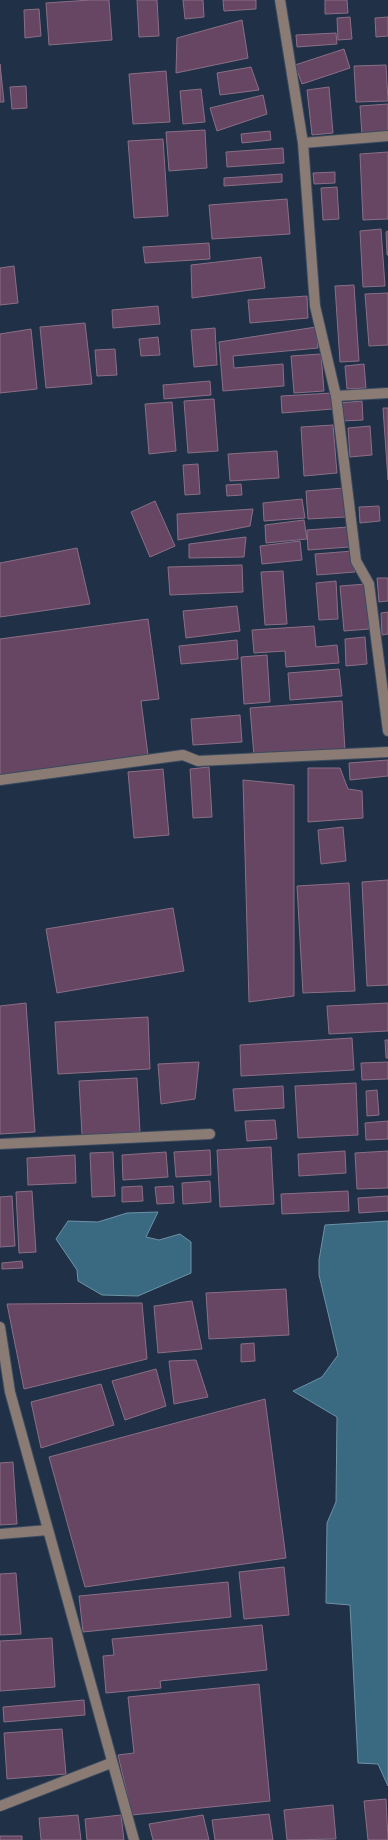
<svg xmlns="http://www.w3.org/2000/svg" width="388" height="1840" viewBox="0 0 388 1840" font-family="'DejaVu Sans',sans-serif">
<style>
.water{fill:#3a6a81;stroke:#6e92a6}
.building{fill:#674663;stroke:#8a6f86}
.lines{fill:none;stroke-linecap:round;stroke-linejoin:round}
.minor-casing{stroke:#3b4b60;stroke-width:12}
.minor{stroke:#8a7b74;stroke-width:10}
</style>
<rect width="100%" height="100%" fill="#1f3047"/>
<path class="water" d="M158 1212 146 1237 159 1240 180 1234 191 1242V1273L138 1296 102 1295 78 1281 77 1270 56 1239 68 1221 98 1222 127 1213Z
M388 1221V1786L378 1764 358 1763 350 1605 326 1603 327 1523 336 1502 337 1417 293 1391 322 1377 338 1355 319 1275V1260L325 1225Z"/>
<path class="building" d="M90 0H109L112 40 49 45 46 3Z
M137 0H157L159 36 139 37Z
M183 0H203L204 17 185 19Z
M223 0H256V9L224 11Z
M325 0H347L348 13 325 14Z
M39 9 41 36 25 38 24 10Z
M350 17 352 39 338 40 337 18Z
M388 17V36L376 37 375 18Z
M242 20 248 58 176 73 177 38Z
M336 33 337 44 297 47 296 35Z
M344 49 350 68 302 84 295 65Z
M0 64 4 102H0Z
M386 65 388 101 356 102 354 66Z
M251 67 259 90 220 95 217 73Z
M166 71 170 122 133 124 129 74Z
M26 86 27 108 12 109 10 87Z
M329 87 333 133 312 135 307 90Z
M201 89 205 122 183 124 180 91Z
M263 95 267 114 217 131 210 108Z
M388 104V133L362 135 360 106Z
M205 130 207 168 169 171 166 132Z
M270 131 271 140 242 143 241 134Z
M163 139 168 216 134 218 128 141Z
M283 148 284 163 227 167 226 152Z
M388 152V219L363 220 360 154Z
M335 172V183L314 184 313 173Z
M282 174V182L224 186V178Z
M337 187 339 219 323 220 321 188Z
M287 199 290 234 212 239 209 205Z
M381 229 385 286 363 287 360 231Z
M388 231V255H387L386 232Z
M209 243 210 259 145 263 143 247Z
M261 257 265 288 192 298 191 265Z
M14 266 18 303 0 305V268Z
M354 285 359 361 340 362 335 286Z
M388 293V345L369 346 365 294Z
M307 296 308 318 250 323 248 300Z
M158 306 160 324 113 328 112 310Z
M85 323 92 384 46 388 40 327Z
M316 327 318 348 233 356 234 368 283 364 284 386 223 391 219 342Z
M215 328 217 365 194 367 191 330Z
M31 329 37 389 0 393V334Z
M158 337 160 355 141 356 139 339Z
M115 349 117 375 97 376 95 350Z
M321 354 324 391 294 393 291 356Z
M364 364 366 388 347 389 345 366Z
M210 381 211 395 164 399 163 385Z
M332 393 333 409 282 413 281 396Z
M214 399 218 451 188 453 184 401Z
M362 401 363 420 341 421 339 403Z
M172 402 176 451 149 454 145 404Z
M383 408H388V480Z
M333 425 337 473 304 476 301 427Z
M370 426 372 455 350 457 348 428Z
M277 451 279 478 230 481 228 454Z
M198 464 200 494 185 495 183 465Z
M241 484 242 495 227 496 226 485Z
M344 488 346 517 308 519 306 491Z
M302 499 305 518 264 521 263 503Z
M155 501 175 546 150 557 131 512Z
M379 506 380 521 360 523 359 507Z
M253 509 250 526 178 540 177 514Z
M304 520 307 539 266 543 265 525Z
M348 527 349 547 308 550 307 530Z
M246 537 244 557 189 558V544Z
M300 541 302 560 262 564 260 546Z
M77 548 90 604 0 617V563Z
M353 551 355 572 317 575 315 554Z
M242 565 243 592 170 595 168 567Z
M283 571 287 624 265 625 261 572Z
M377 578H388V601L379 602Z
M336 581 338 619 319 620 316 583Z
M366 584 369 629 344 631 340 586Z
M237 606 240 631 186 638 183 611Z
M388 612V634L382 635 381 613Z
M148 619 159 699 141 701 148 755 0 775V639Z
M314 626 316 647 337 645 339 663 286 667 285 651 254 653 252 630Z
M365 637 367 664 346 666 345 639Z
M237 640 238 659 181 664 179 646Z
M267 655 270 702 244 704 241 657Z
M339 669 342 696 290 700 288 673Z
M342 701 345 750 254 756 250 708Z
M240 715 242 742 193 745 191 719Z
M388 760V776L350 780 349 763Z
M209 767 212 817 193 818 190 769Z
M308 768H340L348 789 362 791 363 818 308 822Z
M163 769 169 835 134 838 128 772Z
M243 780 294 785V996L249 1002Z
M343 827 346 861 321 864 318 830Z
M388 880V985L367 986 362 882Z
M349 883 355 991 303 993 297 886Z
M173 908 184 971 57 993 46 929Z
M26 1003 35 1132 0 1134V1006Z
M388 1003V1031L329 1034 327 1006Z
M148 1017 150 1069 58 1074 55 1022Z
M352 1038 354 1070 241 1076 240 1045Z
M385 1040H388V1058H386Z
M199 1062 195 1099 161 1104 158 1064Z
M388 1062V1079L362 1080 361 1063Z
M137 1078 140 1132 82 1135 79 1081Z
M356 1083 358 1135 298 1138 295 1086Z
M283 1086 284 1108 235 1111 233 1089Z
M377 1090 379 1115 367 1116 366 1091Z
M275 1120 277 1139 247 1141 245 1121Z
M388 1121V1139L366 1140 365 1123Z
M271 1147 274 1204 220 1207 217 1150Z
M210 1150 211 1175 176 1177 174 1152Z
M345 1151 346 1173 299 1176 298 1154Z
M388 1151V1188L357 1189 355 1153Z
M113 1152 115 1196 92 1197 90 1153Z
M166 1152 168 1177 123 1180 122 1155Z
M75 1155 76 1183 28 1185 27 1158Z
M210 1181 211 1202 183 1204 182 1183Z
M142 1186 143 1201 122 1202V1187Z
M173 1186 174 1203 157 1204 155 1187Z
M32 1191 36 1252 19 1253 16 1192Z
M348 1191 349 1211 282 1214 281 1194Z
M12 1196 15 1246 0 1247V1197Z
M388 1196V1211L359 1213 358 1198Z
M22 1261 23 1268 2 1269V1263Z
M286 1289 289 1335 209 1339 206 1293Z
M192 1301 202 1349 158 1353 154 1306Z
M142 1303 147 1359 24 1389 7 1304Z
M254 1343 255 1361 241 1362V1344Z
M196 1360 208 1397 174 1404 169 1361Z
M156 1369 166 1406 125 1420 112 1381Z
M101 1384 114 1425 41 1448 31 1402Z
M265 1399 286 1558 85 1587 49 1457Z
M13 1462 17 1524 0 1525V1463Z
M284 1567 289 1615 244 1619 239 1572Z
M16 1573 21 1634 0 1635V1574Z
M228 1582 231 1617 83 1632 79 1596Z
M262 1625 267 1670 160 1681 161 1688 106 1693 103 1656 114 1655 112 1639Z
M52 1638 55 1687 0 1691V1641Z
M259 1684 270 1801 132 1815 118 1755 134 1753 128 1697Z
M84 1700 85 1715 4 1722 3 1707Z
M62 1729 66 1774 7 1779 4 1733Z
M386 1799 388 1840H368L364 1801Z
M333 1805 336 1839 287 1840 284 1810Z
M269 1814 273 1840H215L212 1820Z
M78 1815 81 1840H41L39 1818Z
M121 1815 124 1840H87L85 1819Z
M203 1815 209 1840H153L149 1824Z
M0 1836H22V1840H0Z"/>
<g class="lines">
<defs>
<path id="minor" d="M280 0 303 143 315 306 336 396 356 561 369 584 388 731
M303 143 388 136
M336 396 388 393
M0 780 183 755 198 761 388 752
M0 1144 210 1134
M0 1327 10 1392 134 1840
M0 1534 48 1530
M0 1806 111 1763"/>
</defs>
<use href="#minor" class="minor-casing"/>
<use href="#minor" class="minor"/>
</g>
</svg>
